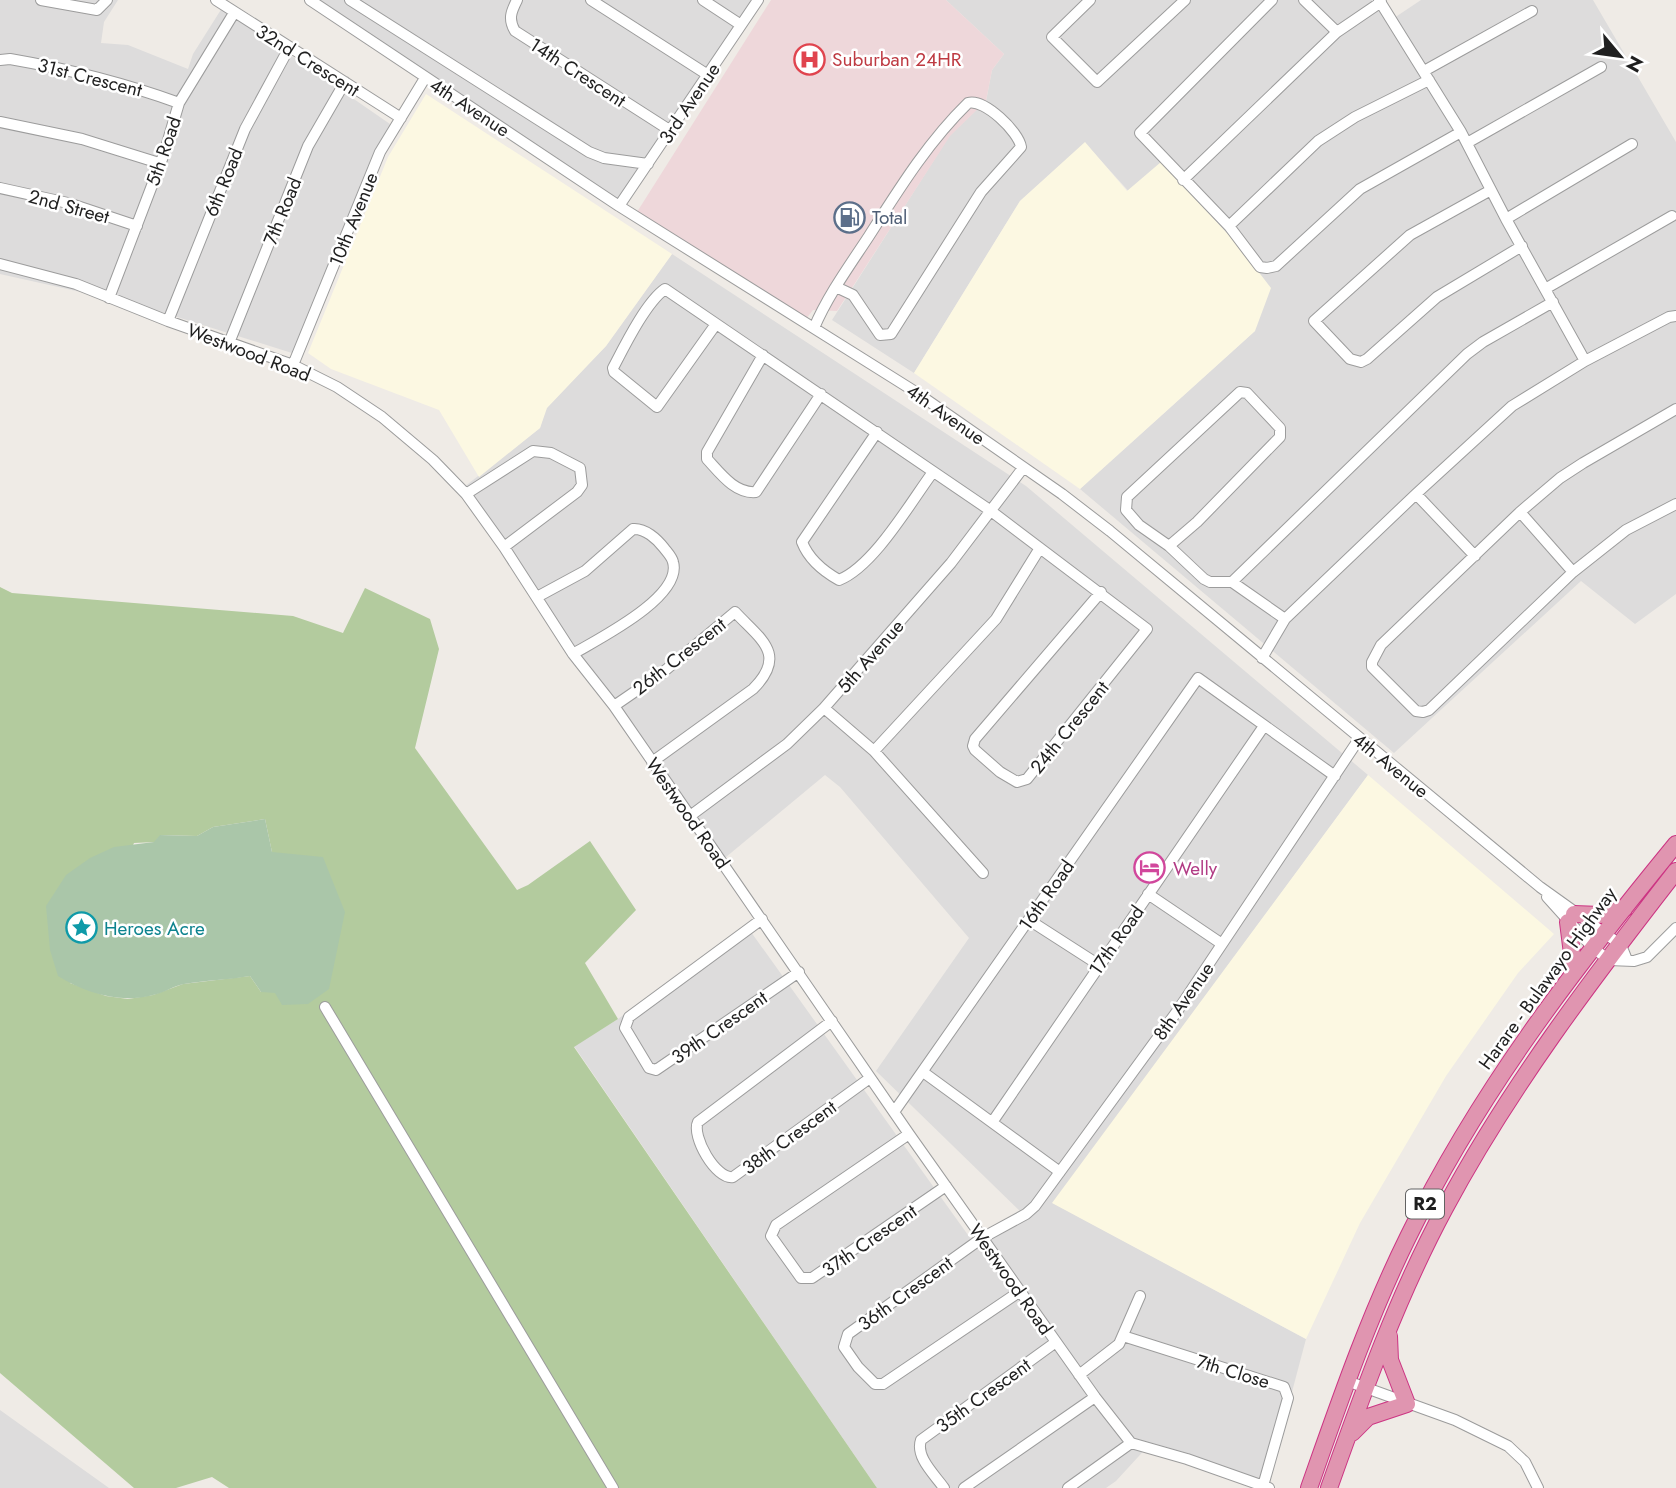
<svg xmlns="http://www.w3.org/2000/svg" width="1676" height="1488" viewBox="0 0 1676 1488" font-family="Jost,sans-serif">
<style>
.residential{fill:#dddcdc}
.commercial{fill:#eed7da}
.education{fill:#fcf8e2}
.forest{fill:#b3cb9e;fill-rule:evenodd}
.cemetery{fill:#aac6a9}
.lines{fill:none;stroke-linecap:round;stroke-linejoin:round}
.minor-casing{stroke:#9c9c9c;stroke-width:12}
.highway-casing{stroke:#cc3483;stroke-width:18}
.minor{stroke:#fff;stroke-width:10}
.highway{stroke:#e095b0;stroke-width:16}
.labels{text-anchor:middle;stroke-width:5;stroke-linejoin:round;paint-order:stroke}
.shield{fill:#fff;stroke:#626262;stroke-width:2}
.shield-label{font-size:18px;font-weight:bold;fill:#1f1f1f}
.health-label{font-size:19px;fill:#be3a42;stroke:#fff;text-anchor:start}
.street-label{font-size:19px;fill:#1f1f1f;stroke:#fff}
.service-label{font-size:19px;fill:#4e5e75;stroke:#fff;text-anchor:start}
.hotel-label{font-size:19px;fill:#b23c85;stroke:#fff;text-anchor:start}
.culture-label{font-size:19px;fill:#0d838f;stroke:#fff;text-anchor:start}
</style>
<rect width="100%" height="100%" fill="#efebe6"/>
<path class="residential" d="M0 0H118L104 22 101 43 128 45 188 69 193 54 222 8 390 124 295 354 139 305 0 274Z
M311 0H753L620 204Z
M946 0H1373L1394 18 1421 0H1593L1676 142V594L1635 624 1581 581 1394 753 1080 489 1255 331 1085 143 1020 201 914 373 832 320 950 135 986 101 992 70 1004 54Z
M672 254 1026 486 1368 775 1053 1203 1306 1339 1267 1486 1150 1444 1116 1481 1106 1488H877L574 1046 618 1019 746 925 978 1249 1024 1215 876 1071 969 938 840 787 825 775 720 862 464 487 540 428 546 408 606 346Z
M0 1410 109 1488H0Z"/>
<path class="commercial" d="M771 0H946L1004 54 992 70 986 101 950 136 837 311 813 310 806 319 637 212Z"/>
<path class="education" d="M426 94 672 254 606 346 547 408 540 428 479 477 439 410 331 369 308 353 388 157Z
M1085 142 1127 191 1161 162 1237 244 1271 288 1255 331 1080 489 914 373 1020 201Z
M1368 775 1554 934 1518 973 1446 1076 1360 1223 1306 1339 1052 1203Z"/>
<path class="forest" d="M0 587 12 593 293 616 343 633 365 588 430 619 439 649 415 748 517 890 528 885 590 841 636 910 585 963 618 1019 574 1047 877 1488H229L212 1477 176 1488H134L0 1373ZM265 819 272 852 261 992 250 976 183 984 153 995 128 999 106 996 70 983 134 843 155 842 161 835 197 836 213 827Z"/>
<path class="cemetery" d="M265 819 272 852 323 857 345 912 329 989 308 1004 282 1005 275 993 261 992 250 976C228 980 206 980 184 984 173 986 164 993 153 995 120 1004 86 993 58 976L50 950 46 906 66 875 90 858 114 847 154 842 160 835 197 836 213 827Z"/>
<g class="lines">
<defs>
<path id="minor" d="M41 0 97 10 107 0
M216 0 401 118
M310 0 619 206 914 391 1062 494 1110 531 1540 887 1621 945 1627 960
M350 0 589 152 604 158 648 164
M517 0C511 12 508 19 515 31L671 131
M591 0 708 75
M703 0 741 25
M1090 0 1052 37 1097 82 1185 0
M1272 0 1140 133 1229 226 1260 267 1267 268 1276 266 1360 189 1461 132
M1304 0 1337 32
M1379 0 1461 132 1506 219 1585 361
M0 60 10 59C68 69 124 83 179 103
M1424 71 1532 11
M0 122 82 139 159 163
M1467 143 1601 67
M1183 180 1337 32 1381 2
M0 188 68 203 137 226
M1491 190 1410 235 1314 321 1350 359 1361 362 1367 359 1437 297 1522 246
M619 206 758 0
M1506 219 1632 144
M1229 226 1318 141 1355 117 1429 80
M0 264 76 284 168 321 293 365 337 387 382 417 433 460 466 494 504 547 573 654 614 706 690 816 909 1134 1095 1397 1131 1443 1187 1459 1269 1488
M1545 289 1672 216
M109 298 164 154 179 103 234 13
M168 321 245 129 289 48
M716 324 657 407 614 372 613 368C624 347 646 302 665 289L991 511 1147 629 1027 779 1017 782 1000 772 975 750 973 746 975 739 1101 592
M814 328C828 295 850 265 869 236 899 189 928 142 968 103 984 98 1019 132 1021 147L981 192 891 334 880 335 853 295 836 287
M229 343 308 146 345 82
M763 355 707 452V459C720 473 735 494 756 492L821 394
M293 365 380 152 425 78
M1676 409 1583 463 1560 478 1520 512 1381 645 1372 662V667L1416 711 1423 712 1429 710 1573 572 1626 530 1676 504
M877 432 802 542C809 560 823 571 839 580 874 566 910 503 933 472
M466 494 533 451 551 453 580 468 582 485 577 492 504 547
M1416 494 1475 556
M1520 512 1573 572
M1169 546 1139 525 1126 510 1127 497 1240 392 1247 393 1280 428V437L1197 522 1169 546 1204 579 1210 582H1232
M537 597 585 571 633 529C645 528 657 539 664 548 667 552 672 557 673 562 683 597 598 639 573 654
M1285 619 1232 582 1467 354 1483 342 1553 302
M1262 658 1285 619 1416 494 1512 406 1585 361 1669 317 1676 316
M614 706 662 673 735 612C760 639 788 654 753 689L652 762
M824 708 874 751
M690 816 787 744 824 708 951 563 1023 468
M983 873 874 751 996 619 1040 548
M1148 894 1222 944
M1547 897 1593 948 1609 960 1634 961 1647 957 1676 928
M762 919 629 1017 625 1028 649 1068 656 1070 799 972
M1029 920 1099 965
M325 1007 613 1488
M832 1021 698 1122C691 1136 716 1180 733 1177L870 1078
M923 1072 1060 1172
M894 1112 1198 678 1335 776
M993 1121 1264 726
M909 1134 776 1225 771 1236 801 1278H812L946 1186
M1019 1292 883 1384H875L858 1367 844 1347 848 1334 982 1238 1026 1214 1035 1206 1178 1010 1359 739
M1123 1336 1284 1387 1288 1398 1263 1486
M1079 1375 1119 1344 1140 1296
M1347 1381 1455 1420 1508 1446 1525 1462 1538 1488
M944 1488C935 1475 915 1457 921 1440L1056 1342
M964 1488 1095 1397
M1068 1488 1131 1443"/>
<path id="highway" d="M1574 914 1600 915 1624 909
M1568 922 1574 970
M1352 1433 1368 1417 1407 1404 1390 1360 1389 1336
M1309 1488C1339 1403 1368 1318 1408 1237 1478 1093 1575 967 1676 844
M1329 1488C1363 1393 1397 1297 1445 1208 1509 1088 1592 979 1676 871"/>
</defs>
<use href="#minor" class="minor-casing"/>
<use href="#highway" class="highway-casing"/>
<use href="#minor" class="minor"/>
<use href="#highway" class="highway"/>
</g>
<defs>
<symbol id="hospital-ring" viewBox="-11 -11 22 22"><circle r="9.5" fill="#fff" stroke="#e0444e" stroke-width="1.5"/><path d="M-5-5h3v3.5h4V-5h3V5h-3V1.5h-4V5h-3Z" fill="#e0444e"/></symbol>
<symbol id="fuel-ring" viewBox="-11 -11 22 22"><circle r="9.5" fill="#fff" stroke="#5c6f8a" stroke-width="1.5"/><path d="M-5.5-6h7V0h2V4h1.3V-2.5L3-4.5l.8-.8L6-3V5H2.5V1h-1V6h-7ZM-4.2-4.7v3.2H.2V-4.7Z" fill="#5c6f8a"/></symbol>
<symbol id="hotel-ring" viewBox="-11 -11 22 22"><circle r="9.5" fill="#fff" stroke="#d1479c" stroke-width="1.5"/><path d="M-6-4.5h1.5V1H6V5H4.5V3h-9V5H-6ZM-4 0a1.8 1.8 0 1 1 3.6 0ZM.5 0V-2.5h3Q6-2.5 6 0Z" fill="#d1479c"/></symbol>
<symbol id="sight-ring" viewBox="-11 -11 22 22"><circle r="9.5" fill="#fff" stroke="#0f9aa8" stroke-width="1.5"/><path d="M0-6L1.8-2.2L6-1.7L2.9 1.2L3.7 5.4L0 3.3L-3.7 5.4L-2.9 1.2L-6-1.7L-1.8-2.2Z" fill="#0f9aa8"/></symbol>
</defs>
<g fill-rule="evenodd">
<use href="#hospital-ring" x="792" y="42" width="35" height="35"/>
<use href="#fuel-ring" x="832" y="200" width="35" height="35"/>
<use href="#hotel-ring" x="1132" y="850" width="35" height="35"/>
<use href="#sight-ring" x="64" y="910" width="35" height="35"/>
</g>
<g class="labels">
<rect class="shield" x="1406" y="1189.5" width="38" height="29" rx="5"/>
<g class="shield-label">
<text x="1425" y="1210">R2</text>
</g>
<g class="health-label">
<text x="832" y="66">Suburban 24HR</text>
</g>
<g class="street-label">
<text transform="translate(308 60) rotate(32)" y="7">32nd Crescent</text>
<text transform="translate(578 72) rotate(33)" y="7">14th Crescent</text>
<text transform="translate(90 77) rotate(14)" y="7">31st Crescent</text>
<text transform="translate(689 103) rotate(-56)" y="7">3rd Avenue</text>
<text transform="translate(470 107) rotate(33)" y="7">4th Avenue</text>
<text transform="translate(163 151) rotate(-71)" y="7">5th Road</text>
<text transform="translate(223 182) rotate(-68)" y="7">6th Road</text>
<text transform="translate(69 206) rotate(15)" y="7">2nd Street</text>
<text transform="translate(282 211) rotate(-68)" y="7">7th Road</text>
<text transform="translate(353 219) rotate(-68)" y="7">10th Avenue</text>
<text transform="translate(249 352) rotate(21)" y="7">Westwood Road</text>
<text transform="translate(946 414) rotate(35)" y="7">4th Avenue</text>
<text transform="translate(679 656) rotate(-38)" y="7">26th Crescent</text>
<text transform="translate(870 656) rotate(-49)" y="7">5th Avenue</text>
<text transform="translate(1069 727) rotate(-51)" y="7">24th Crescent</text>
<text transform="translate(1391 765) rotate(39)" y="7">4th Avenue</text>
<text transform="translate(688 813) rotate(55)" y="7">Westwood Road</text>
<text transform="translate(1046 895) rotate(-55)" y="7">16th Road</text>
<text transform="translate(1116 940) rotate(-55)" y="7">17th Road</text>
<text transform="translate(1547 978) rotate(-54)" y="7">Harare - Bulawayo Highway</text>
<text transform="translate(1183 1001) rotate(-55)" y="7">8th Avenue</text>
<text transform="translate(719 1027) rotate(-35)" y="7">39th Crescent</text>
<text transform="translate(789 1137) rotate(-36)" y="7">38th Crescent</text>
<text transform="translate(869 1240) rotate(-35)" y="7">37th Crescent</text>
<text transform="translate(1011 1279) rotate(55)" y="7">Westwood Road</text>
<text transform="translate(905 1293) rotate(-36)" y="7">36th Crescent</text>
<text transform="translate(1233 1371) rotate(17)" y="7">7th Close</text>
<text transform="translate(983 1395) rotate(-36)" y="7">35th Crescent</text>
</g>
<g class="service-label">
<text x="872" y="224">Total</text>
</g>
<g class="hotel-label">
<text x="1173" y="875">Welly</text>
</g>
<g class="culture-label">
<text x="104" y="935">Heroes Acre</text>
</g>
</g>
<g transform="translate(1620 56) rotate(119)" stroke="#ffffff" stroke-width="5" paint-order="stroke">
<path d="M0-5L12 26L0 18L-12 26Z" fill="#1f1f1f"/>
<text y="-10" font-size="19" font-weight="bold" text-anchor="middle" fill="#1f1f1f">N</text>
</g>
</svg>
